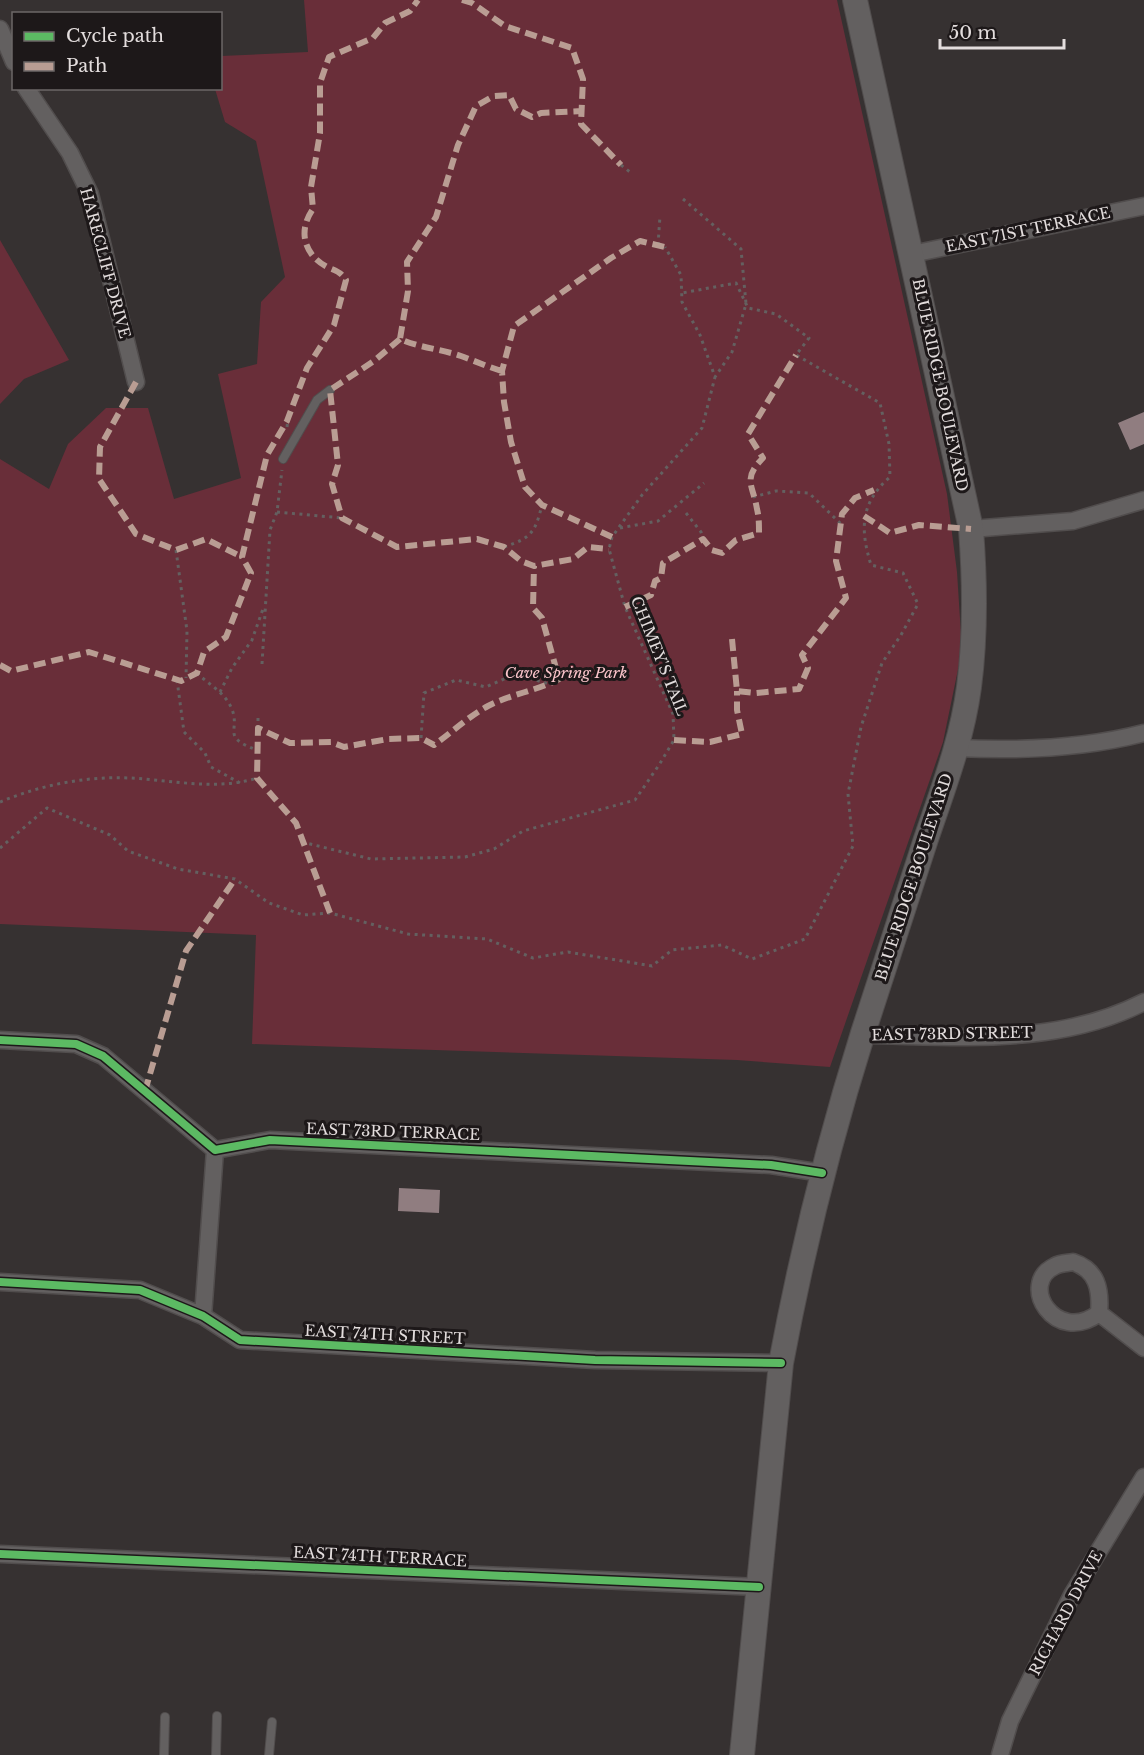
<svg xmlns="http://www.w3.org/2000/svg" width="1144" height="1755" viewBox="0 0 1144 1755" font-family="'Libre Baskerville',serif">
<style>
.green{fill:#692e39}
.building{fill:#907d80}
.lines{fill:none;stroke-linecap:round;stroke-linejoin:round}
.service-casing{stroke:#514d4d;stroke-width:10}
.minor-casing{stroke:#514d4d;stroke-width:19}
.secondary-casing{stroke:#514d4d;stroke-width:26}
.path{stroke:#646060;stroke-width:3;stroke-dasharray:3 4.5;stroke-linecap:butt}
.service{stroke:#636060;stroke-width:8}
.minor{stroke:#636060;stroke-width:16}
.secondary{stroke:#636060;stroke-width:24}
.quiet{stroke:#b99d93;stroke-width:6;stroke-dasharray:12 6;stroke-linecap:butt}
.cycleway-casing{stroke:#1d1819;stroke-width:11}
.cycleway{stroke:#5cba63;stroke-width:8}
.labels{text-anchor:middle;stroke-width:6;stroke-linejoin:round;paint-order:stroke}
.street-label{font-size:15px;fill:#e3dddd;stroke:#1d1819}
.park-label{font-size:15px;font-style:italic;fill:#fcc5cb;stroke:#1d1819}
</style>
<rect width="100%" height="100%" fill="#363131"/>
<path class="green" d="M304 0H837L947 494 957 572 962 650 943 742 830 1067 737 1060 252 1044 256 935 0 924V459L49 489 68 444 106 408H148L174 499 241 478 218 374 257 364 261 302 285 277 256 141 225 122 215 89 220 88 221 56 308 52Z
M0 240 69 360 24 379 0 404Z"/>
<path class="building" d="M1144 412V444L1130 450 1118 423Z
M399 1188 440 1190 439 1213 398 1211Z"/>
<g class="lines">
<defs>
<path id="service" d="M283 459 317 400 330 390
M164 1755 165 1717
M216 1755 217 1716
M269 1755 272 1722"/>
<path id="minor" d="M0 29 14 62
M26 88 70 153 90 194 136 382
M912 254 1144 206
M971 529 1073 521 1144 500
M957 748C1020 751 1083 749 1144 733
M862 1035C958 1036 1056 1047 1144 1002
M0 1040 76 1044 103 1056 215 1150 270 1140 771 1165 822 1173
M1073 1262C1097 1270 1101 1289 1099 1313 1056 1346 1017 1284 1055 1266 1060 1263 1068 1263 1073 1262Z
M0 1282 140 1290 203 1316 240 1340 595 1360 781 1363
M1099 1313 1144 1348
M203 1316 215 1150
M0 1554 759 1587
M1000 1755 1010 1721 1072 1595 1144 1477"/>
<path id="secondary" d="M742 1755 781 1363C802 1251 829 1141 863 1033 884 968 905 904 926 839 943 789 962 740 969 687 976 634 975 582 971 529L855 0"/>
</defs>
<use href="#service" class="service-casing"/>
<use href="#minor" class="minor-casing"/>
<use href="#secondary" class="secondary-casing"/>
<path class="path" d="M621 165 630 172
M683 199 741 249 746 304 732 352 715 377
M658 245 660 216
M287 427 288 419
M753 497 776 491 809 493 841 524
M277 512 342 518
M686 513 701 532 703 539
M620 528 658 521 704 483
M504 547C531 538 535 533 542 505
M176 550 187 631 186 678
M262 664 270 530 277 512 282 470
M197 673C208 684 224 692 231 707 242 731 219 736 257 750
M177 680 184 732 205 753 211 767 240 783
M220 692 232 668 252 640 264 606
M258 718V728
M421 738 424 693 456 680 486 687 515 674 549 684
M0 802C41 785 85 776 130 778 172 780 216 791 257 778
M302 842 371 859 465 857 494 849 523 831 635 800 659 765 674 740 673 714 625 607 609 549 612 537 642 495 702 428 715 377 700 335 682 302 681 275 665 247
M0 848 47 808 110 835 128 851 178 869 235 879 269 903 303 915 330 913 408 934 487 939 533 958 568 952 652 966 672 950 722 945 752 959 805 939 853 846 848 794 861 727 882 663 901 635 918 604 903 573 871 565C860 529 860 503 890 477L889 444 880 403 796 355 809 338 776 314 748 308 736 283 682 293"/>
<use href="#service" class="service"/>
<use href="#minor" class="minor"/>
<use href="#secondary" class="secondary"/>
<path class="quiet" d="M462 0 472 3 505 26 572 48 583 79 581 124 621 165
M400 339 374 361 330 390 338 465 332 484 342 518 397 547 477 539 504 547 521 561 534 566 573 559 588 547 609 549
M502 371C488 367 475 361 461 356 441 349 420 348 400 339L408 291 407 262 436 217 458 145 476 106 494 96 509 95 516 109 532 117 541 113 582 111
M136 382 100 447 99 479 136 534 176 550 206 539 242 557
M864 516 890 533 919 525 971 529
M612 537 542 505 525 487 511 442 504 402 502 371 514 326 611 258 640 241 665 247
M625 607 651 595 655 581 661 578 663 563 703 539 712 550 722 553 736 540 759 533C759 525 759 517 757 509 753 485 742 479 763 458L748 434 796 355
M732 639 737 691 756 693 799 689 808 668 802 655 846 598 836 561 842 514 855 498 874 490
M0 665 11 671 89 652 181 681 197 673 204 652 226 637 251 573 242 557 267 455 287 421 307 368 334 325 346 280C340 271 336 271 327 267 303 254 298 230 313 209L311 187 320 133V83L329 57 373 38 385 23 410 11 418 0
M674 740 710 742 742 734 737 710V691
M330 913 296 823 257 778 258 728 290 743 331 742 344 747 388 739 421 738 434 745C451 733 469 716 488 706 511 694 536 691 559 679L542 618 533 608 534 566
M145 1091 186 951 235 879"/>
<defs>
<path id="cycleway" d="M0 1040 76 1044 103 1056 215 1150 270 1140 771 1165 822 1173
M0 1282 140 1290 203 1316 240 1340 595 1360 781 1363
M0 1554 759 1587"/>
</defs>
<use href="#cycleway" class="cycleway-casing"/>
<use href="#cycleway" class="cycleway"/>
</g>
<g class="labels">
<g class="street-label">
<text transform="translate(1028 230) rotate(-12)" y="5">EAST 71ST TERRACE</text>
<text transform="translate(105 263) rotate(75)" y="5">HARECLIFF DRIVE</text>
<text transform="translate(940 385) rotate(78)" y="5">BLUE RIDGE BOULEVARD</text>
<text transform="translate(659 656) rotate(68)" y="5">CHIMEY'S TAIL</text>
<text transform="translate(914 877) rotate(-72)" y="5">BLUE RIDGE BOULEVARD</text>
<text transform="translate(952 1034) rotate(-1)" y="5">EAST 73RD STREET</text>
<text transform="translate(393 1132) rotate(2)" y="5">EAST 73RD TERRACE</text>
<text transform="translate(385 1335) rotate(3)" y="5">EAST 74TH STREET</text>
<text transform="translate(380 1557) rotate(3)" y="5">EAST 74TH TERRACE</text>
<text transform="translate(1066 1613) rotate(-62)" y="5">RICHARD DRIVE</text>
</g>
<g class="park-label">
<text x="566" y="678">Cave Spring Park</text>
</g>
</g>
<rect x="12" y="12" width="210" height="78" fill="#1d1819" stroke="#6c6767" stroke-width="1.5"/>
<rect x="24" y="32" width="30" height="9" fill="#5cba63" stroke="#6c6767" stroke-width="1.5"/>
<text x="66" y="42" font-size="18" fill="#e3dddd">Cycle path</text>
<rect x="24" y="62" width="30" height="9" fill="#b99d93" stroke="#6c6767" stroke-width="1.5"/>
<text x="66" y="72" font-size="18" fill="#e3dddd">Path</text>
<path d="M940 39v9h124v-9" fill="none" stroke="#e3dddd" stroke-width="3"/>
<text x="949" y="39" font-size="18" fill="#e3dddd" stroke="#1d1819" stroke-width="4.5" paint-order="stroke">50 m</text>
</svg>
